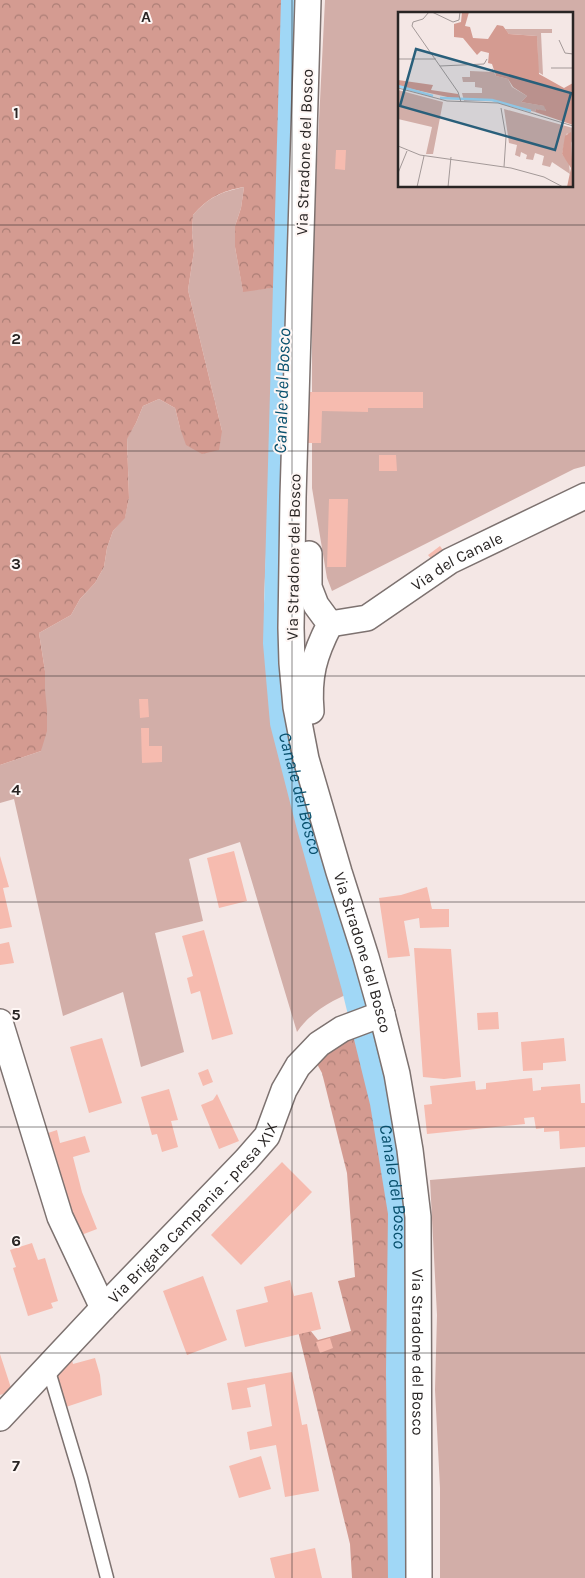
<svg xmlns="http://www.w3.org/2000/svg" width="585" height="1578" viewBox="0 0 585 1578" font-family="Karla,sans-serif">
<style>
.grass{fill:#d2aea8;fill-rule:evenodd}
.forest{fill:url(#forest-crowns)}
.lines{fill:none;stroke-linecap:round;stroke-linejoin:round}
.canal{stroke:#a0d7f6;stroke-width:24}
.building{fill:#f6bbaf}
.service-casing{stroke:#7d7270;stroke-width:15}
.minor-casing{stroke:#7d7270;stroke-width:28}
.service{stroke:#fff;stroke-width:12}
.minor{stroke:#fff;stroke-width:25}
.grid{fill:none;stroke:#292524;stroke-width:1;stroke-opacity:0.55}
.labels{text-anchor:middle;stroke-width:4;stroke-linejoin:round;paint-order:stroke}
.street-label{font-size:16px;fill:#292524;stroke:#fef6f4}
.water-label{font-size:18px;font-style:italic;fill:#08506d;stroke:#fef6f4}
.inset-river{fill:none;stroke:#a0d7f6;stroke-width:2.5}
.inset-road{fill:none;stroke:#a39998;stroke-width:1}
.view{fill:#295f7a;fill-opacity:0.15;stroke:#295f7a;stroke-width:2.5}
.inset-edge{fill:none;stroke:#292524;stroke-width:2.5}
.grid-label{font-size:16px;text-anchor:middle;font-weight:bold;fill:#292524;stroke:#fef6f4;stroke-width:4;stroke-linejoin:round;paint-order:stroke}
</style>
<defs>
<pattern id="forest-crowns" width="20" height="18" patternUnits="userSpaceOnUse" patternTransform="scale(1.25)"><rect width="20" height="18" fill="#d49b91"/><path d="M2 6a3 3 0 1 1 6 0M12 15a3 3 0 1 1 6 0" fill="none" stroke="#ac7e76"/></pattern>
</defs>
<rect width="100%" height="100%" fill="#f4e7e5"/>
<path class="grass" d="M325 0H585V466L574 469 332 591 327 578 312 488V262ZM399 14H571V186H399Z
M244 187 241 208 235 226V247L243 291 278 287 277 487 266 554 264 599 274 687 287 745 360 989C336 998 312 1010 297 1032L240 842 189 859 203 921 155 933 184 1052 141 1067 123 992 63 1016 14 799 0 803V765L41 751 45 671 39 633 71 615 80 599 95 583 104 567 107 548 113 531 125 517 129 498 127 438 136 423 143 406 159 399 175 408 180 428 222 431 188 290 194 251 192 233 193 215C209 197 221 192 244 187Z
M585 1167V1578H440V1488L435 1390 437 1315 430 1180Z"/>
<path class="forest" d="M0 0H290L278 287 243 292 235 247V226L241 208 244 187C221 191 208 198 193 215L192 233 194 251 188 290 222 431 219 450 202 454 186 445 180 428 175 408 159 399 143 406 136 423 127 439 129 498 125 518 113 531 107 548 104 567 95 583 80 599 71 615 39 633 45 671V690L47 710V731L41 751 0 765Z
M369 1022 379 1063 396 1173 402 1315 401 1389 405 1488 406 1578H352L350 1544 297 1327 310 1330 318 1340 351 1331 338 1281 355 1277 347 1173 322 1073 317 1064 325 1051Z"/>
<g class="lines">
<path class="canal" id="s1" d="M293 0 275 643 282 723 309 828 353 985 382 1103 400 1213 398 1372 400 1578"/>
</g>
<path class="building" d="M336 150H346L345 170 335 169Z
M303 392H423V408H368V412L322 411 321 443H301Z
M379 455H396L397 471H379Z
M329 499H348L346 567H327Z
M440 546 445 553 433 561 428 555Z
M139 699H148L149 717 140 718Z
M141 728H149V746H162V762L142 763Z
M234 851 247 901 219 908 207 858Z
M0 856 9 887 3 888 12 927 0 929Z
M427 887 432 909H449V927L420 928 419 918 404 921 410 956 388 958 379 898 401 895Z
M204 930 233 1034 212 1040 200 991 191 994 187 978 193 976 182 936Z
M9 942 14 963 0 965V944Z
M414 948 451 949 461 1077 444 1079 423 1077Z
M498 1012 499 1029 478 1030 477 1013Z
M102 1038 122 1103 89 1113 70 1047Z
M564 1038 566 1061 543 1063V1070L523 1071 521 1042Z
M208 1069 213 1082 203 1086 198 1073Z
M532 1078 533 1091 541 1090V1087L580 1084 581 1103H585V1147L560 1149 559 1131 544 1132V1128L536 1129 534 1117 524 1118 525 1124 427 1134 424 1105 432 1104 430 1086 475 1081 476 1090 486 1089V1083Z
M169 1089 178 1120 171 1121 178 1147 162 1152 157 1134 152 1135 141 1097Z
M217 1094 239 1141 219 1149 201 1105 213 1100Z
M57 1130 60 1143 85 1136 90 1152 73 1157 82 1192 97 1229 76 1237 45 1134Z
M282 1162 312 1192 241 1265 211 1235Z
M32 1243 38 1260 45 1258 58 1301 51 1303 53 1308 28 1316 13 1268 16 1267 10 1250Z
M203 1276 227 1340 187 1355 163 1291Z
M290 1280 294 1296 312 1292 321 1329 245 1347 236 1310 268 1302 264 1287Z
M330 1338 333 1348 320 1353 316 1342Z
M0 1354 12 1391 0 1395Z
M95 1358 100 1375 102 1395 66 1407 58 1379V1374L72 1360 73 1364Z
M292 1372 302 1425 307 1424 319 1491 285 1497 276 1445 250 1450 247 1432 272 1426 265 1384 247 1388 251 1407 232 1410 227 1383Z
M261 1456 271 1489 239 1498 229 1466Z
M315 1548 322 1578H275L270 1558Z"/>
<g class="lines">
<defs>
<path id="service" d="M48 1368 81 1478 107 1578"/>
<g id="minor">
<path id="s2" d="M308 0 293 497 291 628 292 663 296 707 306 759 339 872 366 957 382 1014 397 1074 410 1150 418 1217 419 1578"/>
<path d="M309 554V587L316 605 330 624C314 655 308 676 311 711"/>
<path id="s3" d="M330 624 367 618 450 561 585 496"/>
<path d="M0 1022 60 1217 103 1308"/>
<path id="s4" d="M0 1418 103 1308 246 1160 267 1136 284 1090 298 1066 319 1044 342 1029 382 1014"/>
</g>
</defs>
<use href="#service" class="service-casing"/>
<use href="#minor" class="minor-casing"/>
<use href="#service" class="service"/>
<use href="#minor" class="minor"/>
</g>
<path class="grid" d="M292 0V1578M0 225H585M0 451H585M0 676H585M0 902H585M0 1127H585M0 1353H585"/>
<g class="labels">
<g class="street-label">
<text transform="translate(304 152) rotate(-88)" y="6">Via Stradone del Bosco</text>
<text transform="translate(293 557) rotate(-89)" y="6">Via Stradone del Bosco</text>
<text dy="6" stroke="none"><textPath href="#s3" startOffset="144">Via del Canale</textPath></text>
<text dy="6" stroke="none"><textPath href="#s2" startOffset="962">Via Stradone del Bosco</textPath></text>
<text dy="6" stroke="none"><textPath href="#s4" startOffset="282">Via Brigata Campania - presa XIX</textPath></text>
<text dy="6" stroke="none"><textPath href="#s2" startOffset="1368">Via Stradone del Bosco</textPath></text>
</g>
<g class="water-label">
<text transform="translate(282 391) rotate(-88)" y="6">Canale del Bosco</text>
<text dy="6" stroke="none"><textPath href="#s1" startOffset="796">Canale del Bosco</textPath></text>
<text dy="6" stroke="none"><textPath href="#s1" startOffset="1201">Canale del Bosco</textPath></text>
</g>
</g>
<g transform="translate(398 12)">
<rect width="175" height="175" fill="#f4e7e5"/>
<path d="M107 17H154V21H143L145 63 140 60 139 24 111 22ZM94 56 98 64 110 67 114 75 129 84 123 90 147 94 148 100 138 97 137 100 98 89H66L64 81H84V76L77 75V70H65L64 65H72V59L94 60ZM0 78 45 90 35 142H28L34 115 0 107ZM106 97 175 116V133L169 121 164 142 171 151 172 162 154 150 152 155 144 153 146 144 137 141 135 148 128 147 129 143 123 140 122 145 117 143 119 133 111 131Z" fill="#d2aea8"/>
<path d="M64 0H71L67 14 72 15 75 26 90 27 99 13 105 14 111 22 139 24 141 62 166 76 175 71V113L137 100 138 97 148 99 146 94 123 90 129 84 115 75 110 67 98 64 94 52 90 51 91 41 83 39 79 43 65 26 56 25V12L63 10ZM0 68 35 73 33 78 60 82 63 88 0 74ZM173 120 175 175H169L173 156 164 142 167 124Z" fill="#d49b91"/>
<path class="inset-river" d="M0 74 35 84M42 86 94 88 133 99"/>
<path class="inset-road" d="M31 0 25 7 15 10 14 14 60 80 63 90M34 0 55 10 61 8 62 0M161 28 167 41 175 42M0 47H38M42 54 86 52 89 47M153 56H175M0 76 49 89 100 91 175 114M103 96 108 125 106 155M0 134 22 143 113 156 146 165 165 175M0 161 9 139M19 175 26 144M50 175 53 145"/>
<path class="view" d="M18 37 173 81 157 138 2 94Z"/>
<rect width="175" height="175" class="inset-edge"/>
</g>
<g class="grid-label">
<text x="146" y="22">A</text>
<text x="16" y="118">1</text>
<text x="16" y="344">2</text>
<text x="16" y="569">3</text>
<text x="16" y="795">4</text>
<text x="16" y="1020">5</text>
<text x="16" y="1246">6</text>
<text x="16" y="1471">7</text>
</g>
</svg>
